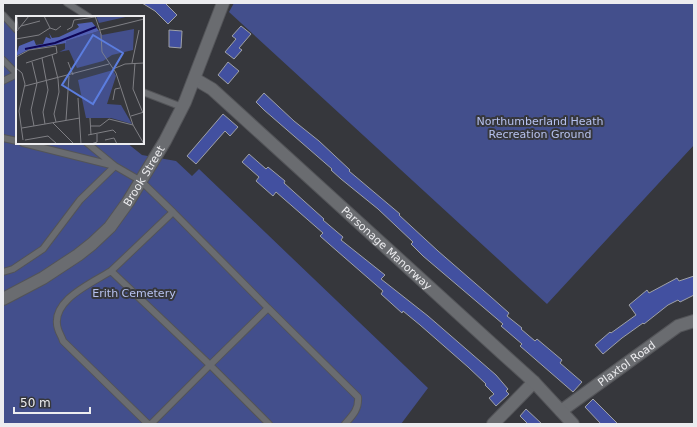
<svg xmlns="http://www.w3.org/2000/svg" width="697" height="427" viewBox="0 0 697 427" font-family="'DejaVu Sans',sans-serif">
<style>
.green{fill:#434f8c}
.building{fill:#4250a0;stroke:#9fa1a6}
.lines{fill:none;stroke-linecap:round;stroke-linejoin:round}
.lane-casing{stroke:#535458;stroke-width:8}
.street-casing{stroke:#535458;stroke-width:14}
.secondary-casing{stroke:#535458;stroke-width:14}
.lane{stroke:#6a6c70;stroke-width:6}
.street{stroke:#6a6c70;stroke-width:12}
.secondary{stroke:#6a6c70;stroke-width:12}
.labels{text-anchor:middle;stroke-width:4;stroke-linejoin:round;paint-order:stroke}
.park-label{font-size:11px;fill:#b6c1ee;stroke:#36373c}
.street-label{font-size:11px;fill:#ececef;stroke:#36373c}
.inset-river{fill:none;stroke:#0f0655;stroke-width:2}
.inset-road{fill:none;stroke:#7f7f84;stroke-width:1}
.view{fill:#5b7ddf;fill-opacity:0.15;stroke:#5b7ddf;stroke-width:2}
.inset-edge{fill:none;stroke:#ececef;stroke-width:2}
</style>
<rect width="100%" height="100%" fill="#36373c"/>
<path class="green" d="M234 3H694V145L547 304 229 12Z
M3 20 17 34V143H127L142 155 176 161 192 176 199 169 428 388 401 424H3Z"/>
<path class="building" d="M142 3H165L177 15 168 24 155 11Z
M241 26 251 34 239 48 242 50 234 59 225 52 236 39 232 36Z
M169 30 182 31 181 48 169 47Z
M228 62 239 71 228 84 218 75Z
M264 93 294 121 319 141 350 170 349 171 400 214 399 215 438 251 491 297 509 313 507 316 522 328 521 329 535 341 537 339 562 360 560 363 582 382 573 392 520 346 522 344 501 326 503 324 423 256 411 244 413 242 378 209 341 179 331 170 332 169 264 110 256 102Z
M223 114 238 127 230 136 225 131 196 164 187 156Z
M249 154 266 169 268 167 285 181 284 183 324 219 323 220 343 237 341 240 385 275 381 279 428 316 496 375 508 389 506 391 509 394 496 406 489 398 494 394 485 385 486 384 468 367 420 325 403 311 402 313 381 294 383 291 329 244 320 236 323 233 276 192 273 196 256 181 259 177 242 162Z
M694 276V295L680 302 678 300 668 305 644 324 643 323 622 338 603 354 595 345 610 332 611 333 636 315 629 305 647 290 649 293 677 278 679 281Z
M593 399 618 424H601L585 407Z
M526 409 542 424H528L520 416Z"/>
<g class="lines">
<defs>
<path id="lane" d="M67 3 89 17
M3 15 17 30
M3 60 17 74
M3 81 17 74
M143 92 182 107
M3 138 17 141
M23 143 115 166 141 181 173 212 111 271
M173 212 268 308 210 365 269 424
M3 272 13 269 43 249 80 200 115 166 87 143
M268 308 358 397C359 409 353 415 345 424
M148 424 63 341C62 337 59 333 58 329 49 301 92 283 111 271L210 365 151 424"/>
<g id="street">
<path id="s1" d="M561 411 678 326 694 321"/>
<path d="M493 424 534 382"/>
</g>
<g id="secondary">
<path id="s2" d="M195 79 212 89 503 354 534 382 573 424"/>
<path id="s3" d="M3 299 43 278 78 255 92 244 110 227 128 202 165 141 185 102 223 3"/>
</g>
</defs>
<use href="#lane" class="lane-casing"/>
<use href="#street" class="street-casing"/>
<use href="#secondary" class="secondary-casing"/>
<use href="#lane" class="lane"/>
<use href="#street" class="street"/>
<use href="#secondary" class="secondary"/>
</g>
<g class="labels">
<g class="park-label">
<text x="540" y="125">Northumberland Heath<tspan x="540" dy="13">Recreation Ground</tspan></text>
<text x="134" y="297">Erith Cemetery</text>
</g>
<g class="street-label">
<text dy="4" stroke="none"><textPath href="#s3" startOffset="191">Brook Street</textPath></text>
<text dy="4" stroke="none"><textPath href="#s2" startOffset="256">Parsonage Manorway</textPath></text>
<text dy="4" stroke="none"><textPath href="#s1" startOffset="81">Plaxtol Road</textPath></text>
</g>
</g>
<g transform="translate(16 16)">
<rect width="128" height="128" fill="#36373c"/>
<path d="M80 0H114L83 7ZM118 13 117 34 96 39 87 45 61 52 53 34 43 36 49 33V25L83 15 86 19ZM97 54 100 60 91 88 105 89 116 108 95 102H70L62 64Z" fill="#434f8c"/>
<path d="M76 6 83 15 50 25V27L12 34 0 40 3 30 18 24 20 29 27 28 30 21 35 23 33 17 36 22 43 21 60 13 63 11 61 8Z" fill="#5261b3"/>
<path class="inset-river" d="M9 33 39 27 80 11"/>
<path class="inset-road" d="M1 0 2 13M28 0 34 12M79 0 85 18 86 36 100 57 117 109 128 128M5 10 24 5M34 12 40 14 45 10M51 14 56 11 58 4 79 1M84 14 128 3M0 16 13 0M0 23 23 19 34 12M36 39 42 63M0 41 13 34 40 30 41 37 10 47M26 42 32 74 27 96 29 108M16 46 21 67M52 46 57 59M116 47 123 14M119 47 117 73 127 97M0 52 6 57 9 68 3 95 7 124M97 53 109 48 128 47M9 70 93 48M62 82 65 128M97 84 99 73 104 72M115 100 128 96M74 102 75 119M50 104 53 60M40 106 38 98 43 76 42 63M37 107 58 128M18 110 15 94 21 67M75 110H84L93 103 117 109M6 112 64 102M72 119 97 114 100 117M9 124 32 120 41 128M89 124 98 122 101 128M75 128 81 126V118"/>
<path class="view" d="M77 19 107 37 77 88 46 69Z"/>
<rect width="128" height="128" class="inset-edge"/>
</g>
<rect width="697" height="427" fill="none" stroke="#ececef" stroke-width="8"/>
<path d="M14 407v6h76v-6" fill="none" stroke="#ececef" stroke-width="2"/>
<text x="20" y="407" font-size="12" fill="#ececef" stroke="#36373c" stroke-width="3" paint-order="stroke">50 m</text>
</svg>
